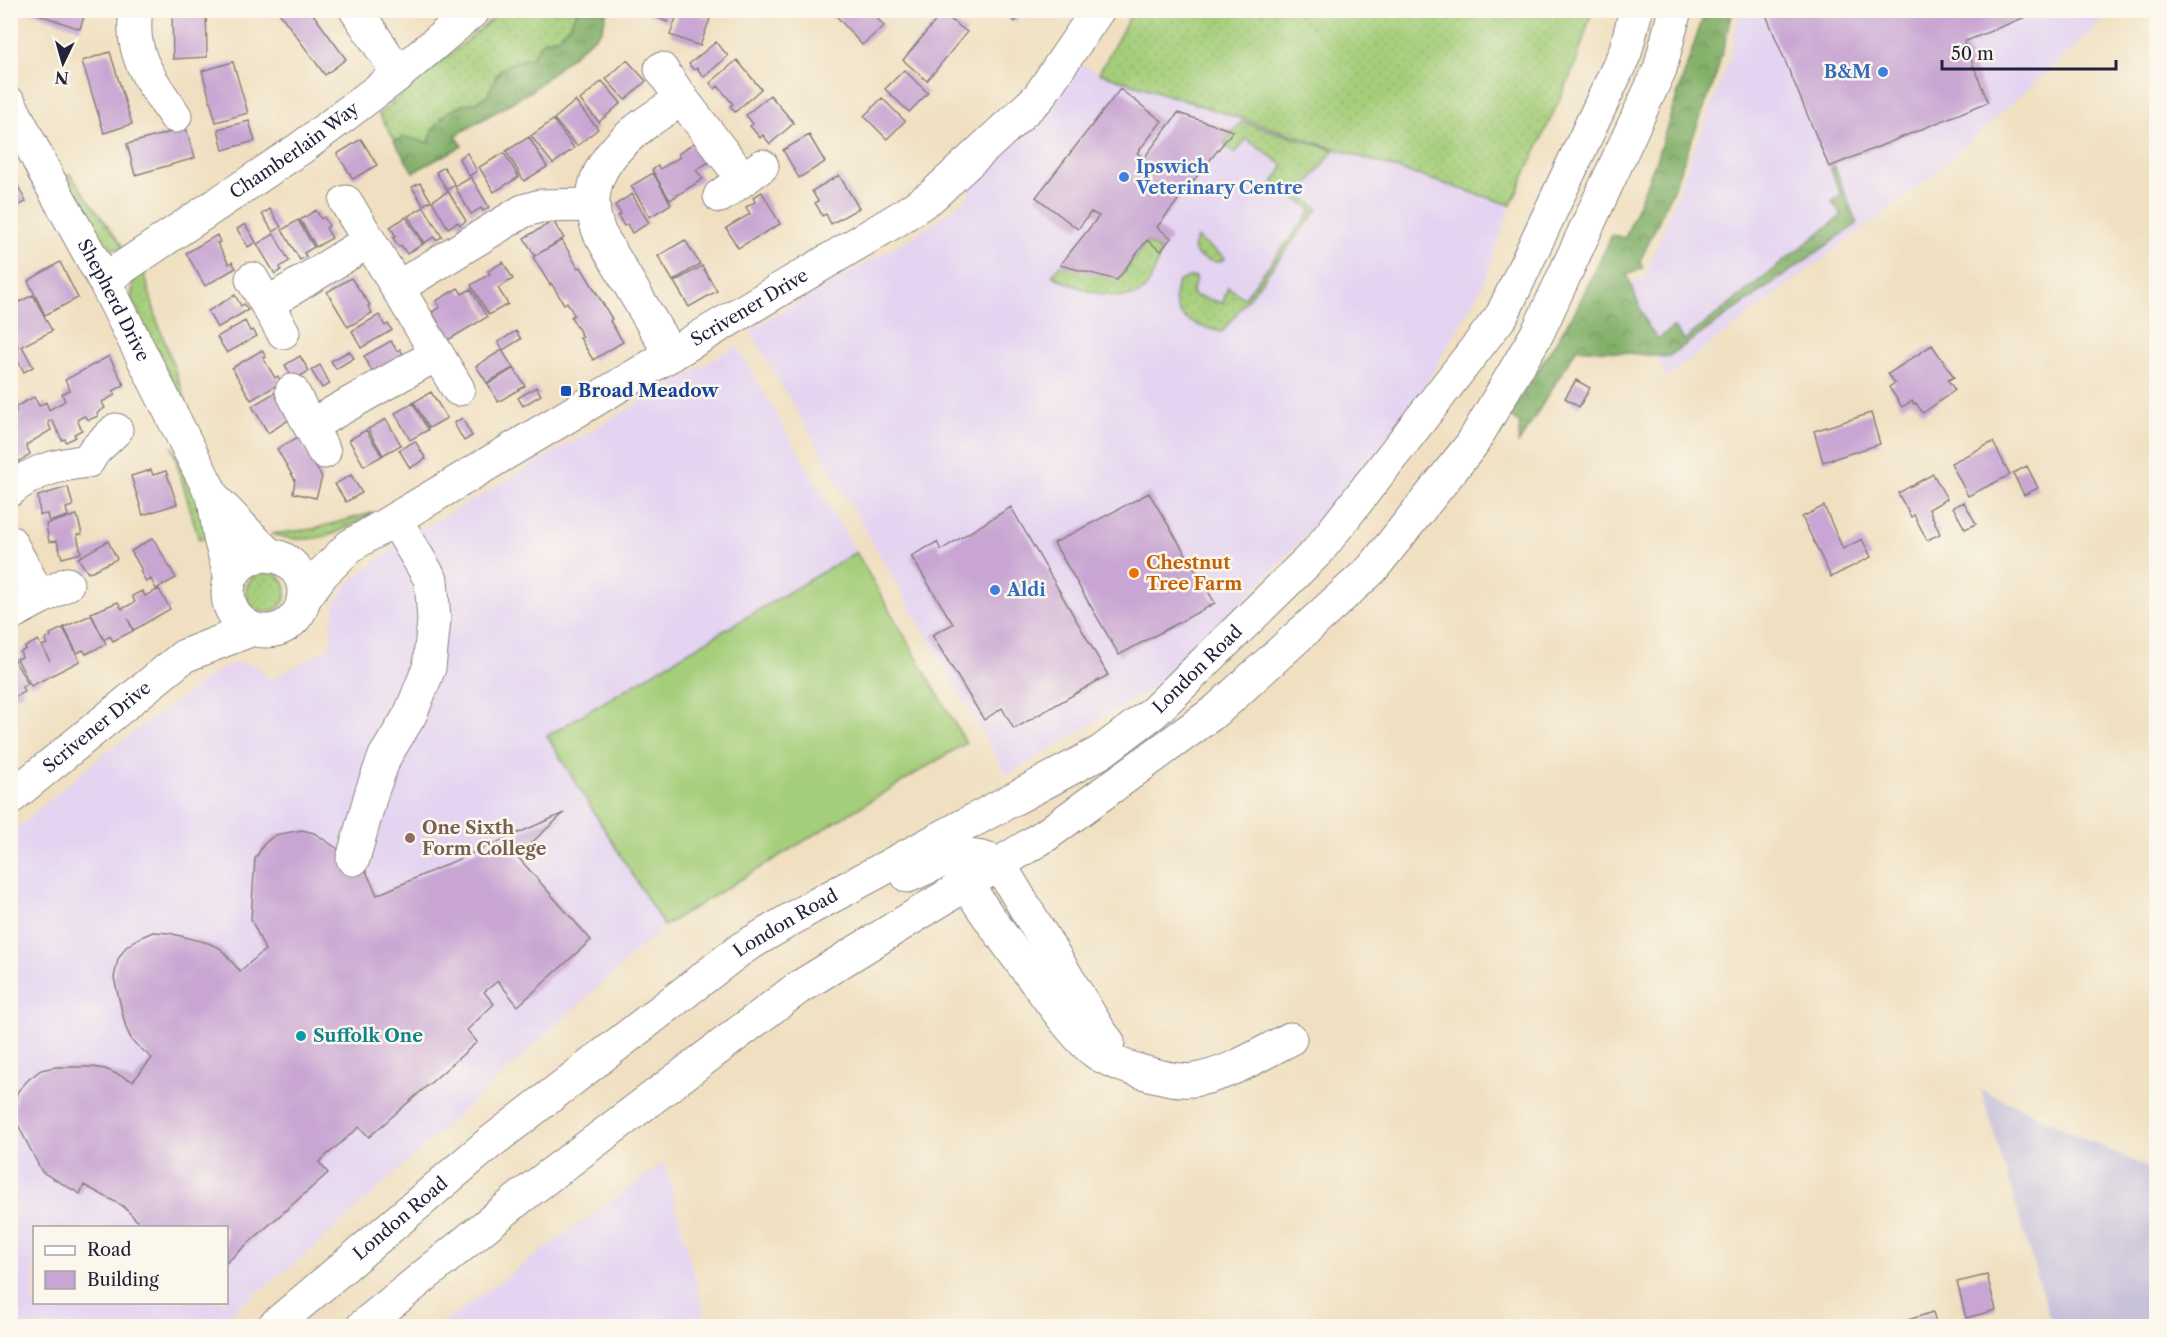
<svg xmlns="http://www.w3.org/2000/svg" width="2167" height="1337" viewBox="0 0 2167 1337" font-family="'Libre Caslon Text',serif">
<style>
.built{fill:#e4d3f1;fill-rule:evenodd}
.industrial{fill:#c6c0d9}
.grass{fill:url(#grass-dots);stroke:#64785a;stroke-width:1.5}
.forest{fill:url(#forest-crowns);stroke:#536a52;stroke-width:1.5}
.pitch{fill:#a5ce7a;stroke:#64785a;stroke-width:1.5}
.building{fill:#c8a5d2}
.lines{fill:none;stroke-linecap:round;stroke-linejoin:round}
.minor-casing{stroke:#89817e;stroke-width:35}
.major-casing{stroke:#89817e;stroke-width:35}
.minor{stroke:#fff;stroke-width:33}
.major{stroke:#fff;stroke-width:33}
.shop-dot{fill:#3f7fe0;stroke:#fbf7ec;stroke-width:2}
.transit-dot{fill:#1a4fb4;stroke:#fbf7ec;stroke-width:2}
.food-dot{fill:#e8710a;stroke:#fbf7ec;stroke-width:2}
.education-dot{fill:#8d6e63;stroke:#fbf7ec;stroke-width:2}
.culture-dot{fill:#0f9aa8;stroke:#fbf7ec;stroke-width:2}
.labels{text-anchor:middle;stroke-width:5;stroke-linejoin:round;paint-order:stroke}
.shop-label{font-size:18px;font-weight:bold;fill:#366cbe;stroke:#fbf7ec;text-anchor:start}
.street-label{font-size:18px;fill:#22223b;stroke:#fbf7ec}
.transit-label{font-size:18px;font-weight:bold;fill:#164399;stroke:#fbf7ec;text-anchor:start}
.food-label{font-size:18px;font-weight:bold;fill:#c56008;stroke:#fbf7ec;text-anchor:start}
.education-label{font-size:18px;font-weight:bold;fill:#785e54;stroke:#fbf7ec;text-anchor:start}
.culture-label{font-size:18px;font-weight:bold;fill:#0d838f;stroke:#fbf7ec;text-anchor:start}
</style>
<defs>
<pattern id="grass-dots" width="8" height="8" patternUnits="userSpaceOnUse" patternTransform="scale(1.5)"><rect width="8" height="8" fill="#a5ce7a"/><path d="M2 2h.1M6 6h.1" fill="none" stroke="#8eb16a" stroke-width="1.8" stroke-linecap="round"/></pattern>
<pattern id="forest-crowns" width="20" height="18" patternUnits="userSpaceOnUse" patternTransform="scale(1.5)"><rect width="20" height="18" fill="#84b16a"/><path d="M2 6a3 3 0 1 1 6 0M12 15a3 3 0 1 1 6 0" fill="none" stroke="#6c9058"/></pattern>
</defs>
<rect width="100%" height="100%" fill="#fbf7ec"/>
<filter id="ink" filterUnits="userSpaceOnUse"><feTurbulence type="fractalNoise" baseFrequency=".0167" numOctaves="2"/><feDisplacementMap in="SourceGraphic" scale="12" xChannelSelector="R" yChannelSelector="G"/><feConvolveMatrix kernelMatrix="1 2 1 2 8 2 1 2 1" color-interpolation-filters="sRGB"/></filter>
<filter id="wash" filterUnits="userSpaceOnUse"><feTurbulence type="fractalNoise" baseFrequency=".008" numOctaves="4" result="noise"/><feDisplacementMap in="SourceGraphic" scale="24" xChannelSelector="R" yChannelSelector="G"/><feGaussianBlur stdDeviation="1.35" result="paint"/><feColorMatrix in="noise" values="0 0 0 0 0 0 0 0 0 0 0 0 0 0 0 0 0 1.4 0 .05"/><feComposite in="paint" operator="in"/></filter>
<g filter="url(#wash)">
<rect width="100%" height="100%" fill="#f0e0c1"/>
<path class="built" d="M1739 11H2114L1929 178 1666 378 1625 285 1644 279 1729 61Z
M1077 62 1099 73 1511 205 1483 285 1401 427 1299 542 1171 677 1007 775 750 330 921 232 967 198 972 180Z
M737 346 966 743 664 926 307 1254 213 1326H11L10 834 101 756 218 671 235 663 250 664 257 667 271 680 331 646V626L337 600 349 583 400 542ZM34 1228H226V1302H34Z
M664 1162 708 1326H439Z"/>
<path class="industrial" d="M1981 1089 2156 1172V1326H2052Z"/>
<path class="grass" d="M502 11H607L601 31 531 91 456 135 462 146 413 172 379 114Z
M1133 11V10L1592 11 1575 66 1511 205 1099 73Z
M1242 122 1334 150 1300 194 1318 209 1222 332C1194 325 1166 318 1178 282L1189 277H1196L1192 295 1223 303 1228 287 1244 298 1312 210 1273 182 1284 166 1246 139 1235 154 1224 144 1233 131Z
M70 174 121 244 124 249H114L103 244 63 177Z
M1197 238 1225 258C1218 266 1205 259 1197 255L1193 247Z
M1147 241 1161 252C1156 264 1153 281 1144 290 1126 308 1071 286 1052 275L1060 265 1119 279Z
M140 271 145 276 157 320 197 432 131 298 134 281Z
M172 446 207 516 210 537 199 540Z
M375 512C339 534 314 547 271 534L313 529Z
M246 592a20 20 0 1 1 40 0a20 20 0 1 1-40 0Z"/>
<path class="forest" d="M578 10 607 11 601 31 531 91 456 135 462 146 413 172 394 141 405 137 429 143 432 131 446 113 462 105 476 102 487 95 500 69 516 61 531 58 543 41 559 37 568 27Z
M1705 11H1733L1715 79 1672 192 1641 259 1643 268 1627 275 1648 327 1658 339 1673 327 1684 340 1842 215 1832 202 1841 195 1821 145 1827 148 1857 224 1668 357 1577 348 1518 444 1520 424 1509 416 1576 310 1611 237 1612 235 1625 238 1655 163Z"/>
<path class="pitch" d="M856 552 966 743 664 926 547 736Z"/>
<g id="blocks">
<path class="building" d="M26 10H86L80 29Z
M172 10H206L207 57 173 59Z
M277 10H310L346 59 325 75Z
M640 10H672L667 22Z
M679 10H687L710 19 700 46 670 35Z
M831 10H870L884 26 862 45Z
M1002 10H1025L1015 22Z
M1764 10H2040V11L1964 42 1988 102 1829 167Z
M942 13 967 32 927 81 903 60Z
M716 42 728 56 704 77 697 68 694 70 689 64Z
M110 52 132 124 104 133 82 61Z
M627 60 646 81 625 100 606 79Z
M737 60 761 89 735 112 730 106 733 104 718 86 715 89 710 83Z
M233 62 248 113 216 122 202 71Z
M904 70 928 93 909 112 885 89Z
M602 81 621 103 599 122 580 100Z
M1120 89 1162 121 1137 153 1144 158 1178 113 1233 131 1157 227 1171 238 1161 251 1147 240 1117 280 1060 265 1099 216 1091 212 1078 229 1036 197Z
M770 95 794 123 770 144 763 135 760 138 750 126 753 124 746 115Z
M882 98 905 121 887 139 864 116Z
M575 101 598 129 577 146 554 119Z
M553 120 574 148 553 164 531 136Z
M249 121 255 141 223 150 218 129Z
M186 128 195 158 135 175 127 144Z
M809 135 825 162 799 178 783 150Z
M529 137 547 167 524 181 506 151Z
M361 139 377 165 353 179 337 154Z
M696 142 709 162 696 170 703 179 670 200 652 170 658 166 660 169 680 157 678 154Z
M467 153 477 171 469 176 459 158Z
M504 153 519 177 494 192 479 167Z
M444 167 455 185 447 190 436 172Z
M10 170 26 202 10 209Z
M653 173 671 204 650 217 631 186Z
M839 175 859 208 831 224 826 214 822 216 819 209 815 203 818 201 812 191Z
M471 177 489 207 483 211 481 208 471 214 455 187Z
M420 183 431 201 423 205 412 187Z
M448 191 466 221 460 225 458 222 448 228 432 201Z
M762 192 780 224 738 248 726 228 750 214 746 207 755 202 753 197Z
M632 194 649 223 632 233 627 224 624 226 618 216 621 214 615 205Z
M424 207 442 237 436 240 434 237 424 243 408 216Z
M270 209 281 227 273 232 262 214Z
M316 210 321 219 324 217 329 226 326 228 332 238 316 247 300 220Z
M406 217 423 244 407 254 401 245 399 247 393 238 396 236 390 227Z
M298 220 314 247 304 253 306 256 300 260 282 230Z
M553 221 564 238 535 256 524 238Z
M245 224 256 242 248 247 237 229Z
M274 234 289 261 280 267 281 270 275 274 257 244Z
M217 235 220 242 217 243 229 264 232 262 236 268 205 286 186 253Z
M562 240 578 268 581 267 612 319 610 321 623 342 593 360 580 338 583 337 571 317 574 315 567 302 564 304 551 283 550 285 533 257Z
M685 240 700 264 673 281 658 256Z
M60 262 78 298 45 315 28 281Z
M503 262 513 279 498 288 508 304 489 315 471 285 490 274 488 271Z
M702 266 717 291 689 307 674 282Z
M351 278 370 305 368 306 372 313 348 327 327 292Z
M458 288 462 294 471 289 487 317 448 340 432 312 440 307 436 301Z
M33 295 52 331 22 346 33 367 24 372 13 352 19 349 10 331V310L17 307 15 304Z
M235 295 241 306 244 304 248 310 217 328 208 311Z
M379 315 385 326 388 324 392 330 361 348 352 331Z
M245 321 250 331 253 330 257 336 227 353 217 337Z
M516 331 521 339 503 350 498 342Z
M391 341 397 351 400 349 403 355 373 373 364 356Z
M1932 345 1954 377 1948 380 1955 390 1923 413 1916 403 1914 404 1912 401 1902 407 1889 387 1895 383 1888 374Z
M262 350 266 357 263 358 275 378 278 376 281 383 251 400 232 368Z
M502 350 513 368 487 383 476 366Z
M349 351 354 358 336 369 331 361Z
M109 356 124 385 113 391 115 395 102 402 105 408 97 413 98 416 89 420 84 416 77 420 82 430 74 434 76 437 66 442 65 439 62 440 52 420 48 422 51 430 26 445 30 454 12 466 10 424 14 422 10 414 16 411 15 407 34 397 39 406 46 402 49 410 65 401 62 394 70 390 65 380Z
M300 356 309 371 294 380 285 365Z
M320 365 330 384 322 388 311 370Z
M514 368 525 386 498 402 488 384Z
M1576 380 1590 388 1579 407 1565 398Z
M536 387 541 395 523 406 518 398Z
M276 392 292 418 268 433 252 406Z
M431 392 447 418 429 428 414 402Z
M413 403 428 430 410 440 395 413Z
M1871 413 1880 444 1823 462 1814 431Z
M462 418 472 436 464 441 454 423Z
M386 419 401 445 383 455 368 429Z
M366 430 382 456 364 466 349 440Z
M298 437 322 477 316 498 293 493 295 480 277 449Z
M415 441 426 459 410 468 399 450Z
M1993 442 2010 475 1968 496 1951 463Z
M2027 466 2038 488 2024 495 2013 473Z
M151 470 153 475 166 471 177 504 143 515 131 476Z
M1933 474 1947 499 1929 509 1940 534 1927 540 1914 515 1911 517 1898 493Z
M351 475 362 493 346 502 335 484Z
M68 487 73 506 66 508 68 516 49 522 47 514 40 515 38 496Z
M1149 493 1215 603 1119 655 1054 543Z
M1964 502 1976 524 1965 529 1953 507Z
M1824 506 1843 549 1862 539 1871 557 1831 577 1802 517Z
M1011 507 1108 675 1014 729 1002 708 984 720 932 635 953 624 911 556 937 542 941 550Z
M77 515 82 534 77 535 81 553 62 558 57 541 49 542 46 524Z
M153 538 176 578 156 589 151 579 146 582 140 571 142 570 131 551Z
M108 541 117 559 88 573 78 558Z
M159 589 170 609 134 630 128 619 133 631 113 641 110 636 104 640 91 613 118 602 122 609 135 602 132 596 142 591 145 596Z
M91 615 106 644 86 654 83 650 77 653 64 627Z
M63 628 80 661 31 686 17 659 22 657 20 652 26 649 25 647 38 640 50 661 42 646 47 644 45 640 51 636 50 634Z
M13 658 28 684 22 687 24 692 10 700V659Z
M564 813 517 856 591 940 518 1006 498 981 484 992 494 1004 467 1030 477 1042 369 1137 359 1127 319 1162 328 1173 226 1263V1227H143L123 1206 84 1185 80 1194 42 1172 16 1121 14 1109 17 1092 29 1079 41 1070 55 1067H93L105 1069 133 1081 152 1058 132 1041 126 1028 114 978 118 959 126 947 139 938 153 932 169 933 208 943 220 948 240 971 265 950 251 919 255 859 264 844 275 835 302 830 314 833 353 859 365 869 377 895Z
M1987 1275 1996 1310 1966 1318 1957 1282Z
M1933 1312 1937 1326H1900L1899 1323Z"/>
</g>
</g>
<g filter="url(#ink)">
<use href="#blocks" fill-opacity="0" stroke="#89817e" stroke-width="1.5"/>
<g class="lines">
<defs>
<g id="minor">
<path d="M136 10C129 56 151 80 175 116"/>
<path d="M356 10 399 74"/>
<path d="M661 69 682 99 743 179"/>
<path id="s1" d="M10 104 46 175 104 280 214 499 220 538 231 578"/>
<path d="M720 196 762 166"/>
<path d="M346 202 458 389"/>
<path d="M252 279 283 332"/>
<path id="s2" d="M104 280 301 148 399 74 474 10"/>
<path d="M397 288 523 211 540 206 593 205"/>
<path d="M267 304 369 241"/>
<path d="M671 355 600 234C572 169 634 129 682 99"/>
<path d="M292 391 310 426 437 354"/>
<path d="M310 426 324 452"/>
<path d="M10 490C34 470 58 465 88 461L94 451 116 430"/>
<path d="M214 499C234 517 250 538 271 556"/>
<path d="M10 542 40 598 10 614"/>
<circle cx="266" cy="593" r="38"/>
<path d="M40 598 67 584"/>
<path id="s3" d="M303 600 322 574 350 546 898 219 932 196 1038 98 1098 10"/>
<path id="s4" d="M10 798 184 656 253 629"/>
<path d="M353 859 372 791 385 756 410 715 429 668 434 620 431 580 395 519"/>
<path d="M999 864 1100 1032 1108 1042"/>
<path d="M966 883C992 924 1020 961 1049 999 1060 1014 1079 1040 1094 1051 1112 1065 1171 1083 1194 1080 1228 1075 1260 1054 1290 1039"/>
</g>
<g id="major">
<path d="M908 876C942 861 962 847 999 864"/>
<path id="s5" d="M274 1326 487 1145 741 949 810 908 1101 752 1154 712 1318 551 1502 315 1625 53 1636 10"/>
<path d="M363 1326 521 1197 798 988 1046 835 1217 710 1372 569 1472 444 1538 332 1660 69 1675 10"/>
</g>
</defs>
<use href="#minor" class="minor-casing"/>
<use href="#major" class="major-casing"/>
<use href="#minor" class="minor"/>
<use href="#major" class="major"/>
</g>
</g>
<g class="shop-dot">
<circle cx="1883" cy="72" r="6"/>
<circle cx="1124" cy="177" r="6"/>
<circle cx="995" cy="590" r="6"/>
</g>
<rect class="transit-dot" x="560" y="385" width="12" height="12" rx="3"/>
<circle class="food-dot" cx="1134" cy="573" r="6"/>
<circle class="education-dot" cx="410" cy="838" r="6"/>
<circle class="culture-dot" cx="301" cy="1036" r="6"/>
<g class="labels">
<g class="shop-label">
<text x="1871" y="78" text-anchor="end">B&amp;M</text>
<text x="1136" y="173">Ipswich<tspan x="1136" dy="21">Veterinary Centre</tspan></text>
<text x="1007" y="596">Aldi</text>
</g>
<g class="street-label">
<text dy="6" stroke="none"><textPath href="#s2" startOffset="230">Chamberlain Way</textPath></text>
<text dy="6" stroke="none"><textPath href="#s1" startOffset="222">Shepherd Drive</textPath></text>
<text dy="6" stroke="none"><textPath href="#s3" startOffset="537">Scrivener Drive</textPath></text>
<text dy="6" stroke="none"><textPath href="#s5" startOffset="1138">London Road</textPath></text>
<text dy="6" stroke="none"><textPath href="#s4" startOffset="112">Scrivener Drive</textPath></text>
<text dy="6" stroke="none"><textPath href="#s5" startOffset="652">London Road</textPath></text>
<text dy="6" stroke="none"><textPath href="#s5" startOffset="166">London Road</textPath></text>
</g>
<g class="transit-label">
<text x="578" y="397">Broad Meadow</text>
</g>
<g class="food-label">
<text x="1146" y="569">Chestnut<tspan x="1146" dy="21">Tree Farm</tspan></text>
</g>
<g class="education-label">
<text x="422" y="834">One Sixth<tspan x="422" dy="21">Form College</tspan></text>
</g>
<g class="culture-label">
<text x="313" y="1042">Suffolk One</text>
</g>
</g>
<rect width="2167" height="1337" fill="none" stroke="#fbf7ec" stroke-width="36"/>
<rect x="33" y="1226" width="195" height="78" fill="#fbf7ec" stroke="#a4a2a5" stroke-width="1.5"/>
<rect x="45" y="1246" width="30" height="9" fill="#ffffff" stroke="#a4a2a5" stroke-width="1.5"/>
<text x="87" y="1256" font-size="18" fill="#22223b">Road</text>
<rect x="45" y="1271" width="30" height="18" fill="#c8a5d2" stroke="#a4a2a5" stroke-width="1.5"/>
<text x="87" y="1286" font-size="18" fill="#22223b">Building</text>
<g transform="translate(63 63) rotate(185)" stroke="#fbf7ec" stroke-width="4.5" paint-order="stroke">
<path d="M0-4.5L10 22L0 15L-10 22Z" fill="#22223b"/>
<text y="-9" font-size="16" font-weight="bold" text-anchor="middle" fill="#22223b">N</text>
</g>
<path d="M1942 60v9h174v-9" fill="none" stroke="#22223b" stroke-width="3"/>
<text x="1951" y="60" font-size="18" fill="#22223b" stroke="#fbf7ec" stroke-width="4.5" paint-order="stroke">50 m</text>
</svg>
